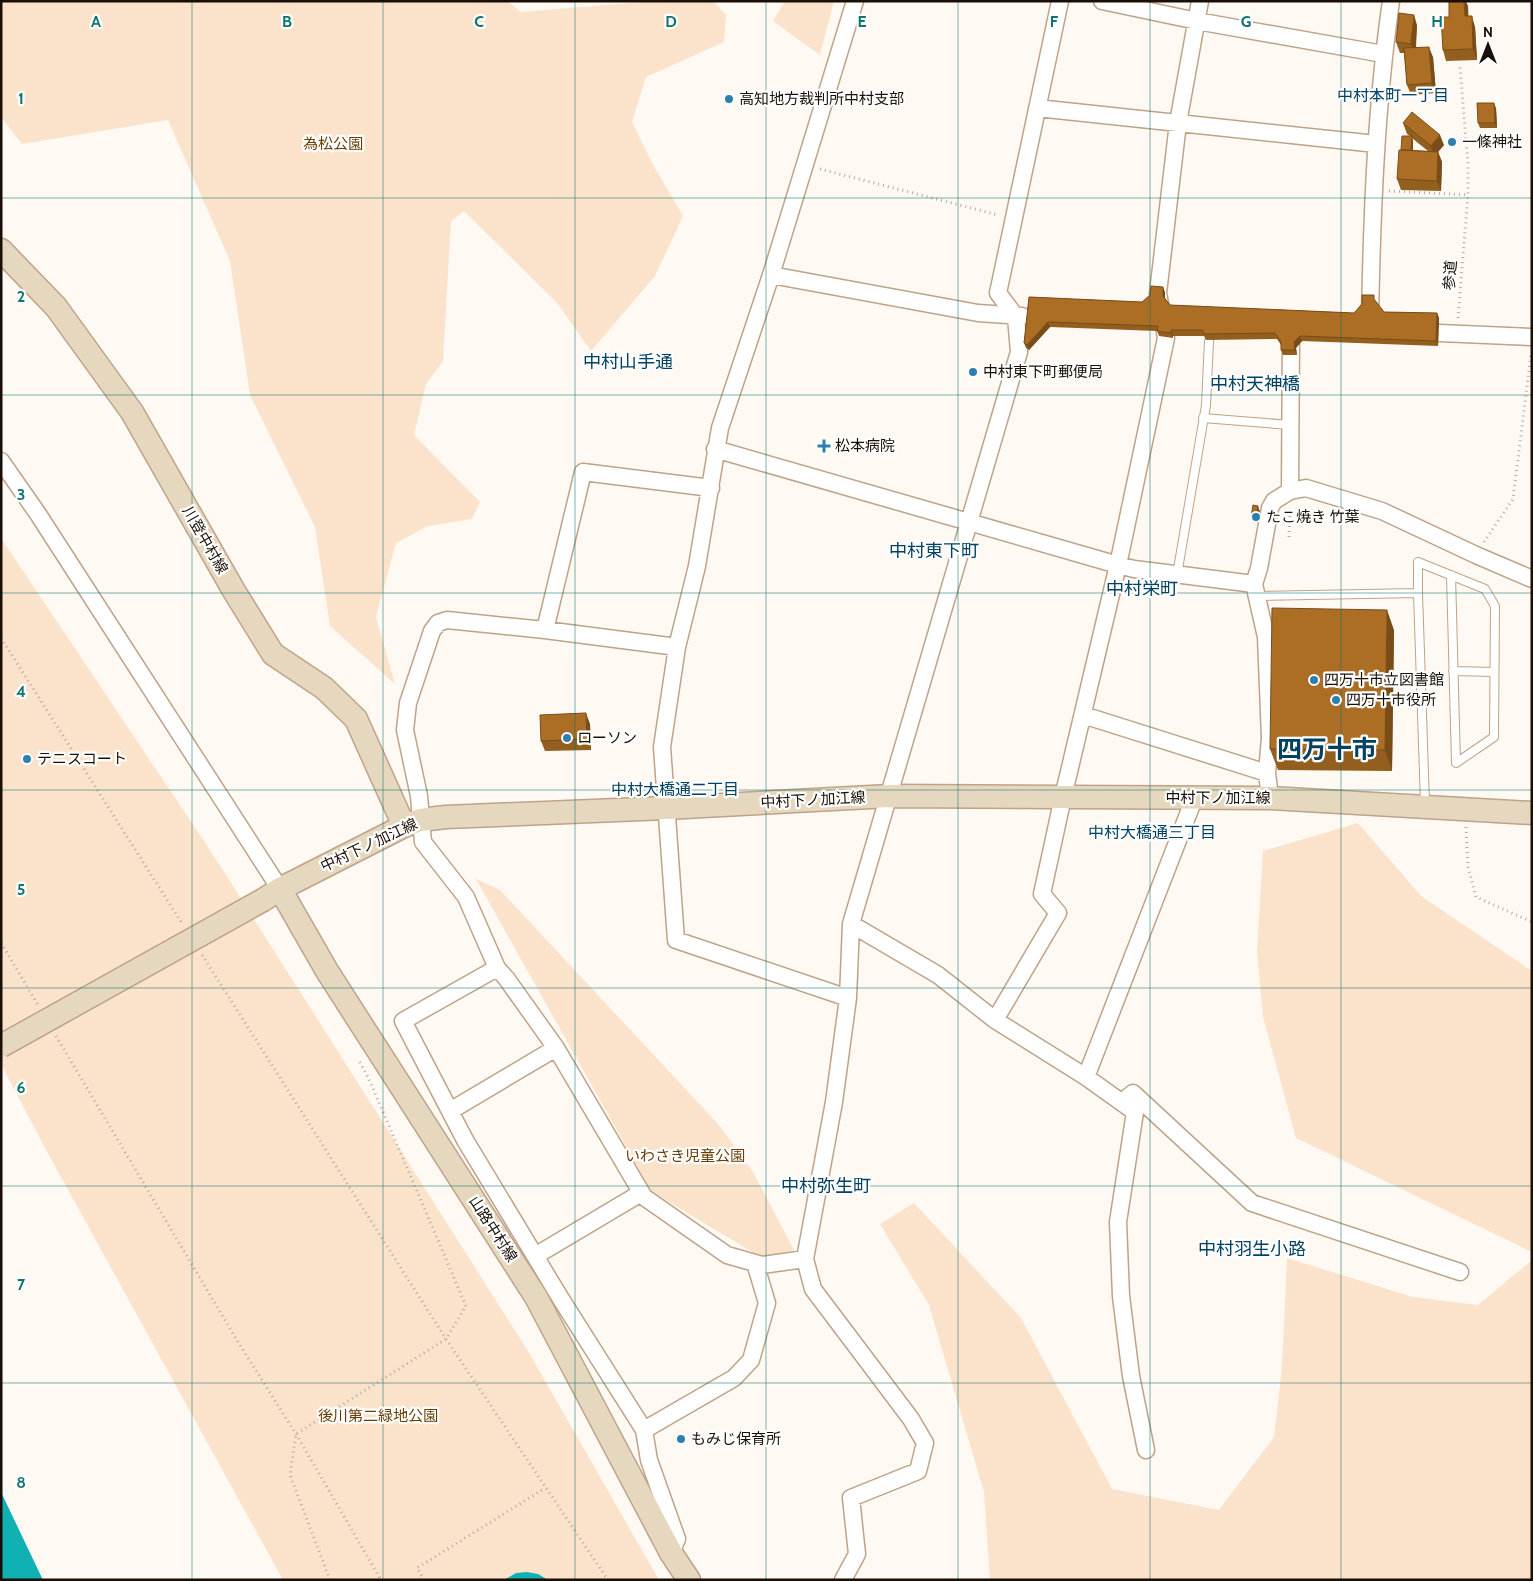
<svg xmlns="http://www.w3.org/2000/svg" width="1533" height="1581" viewBox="0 0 1533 1581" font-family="Cabin,'Noto Sans JP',sans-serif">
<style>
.green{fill:#fbe3cb}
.water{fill:#10b1b3}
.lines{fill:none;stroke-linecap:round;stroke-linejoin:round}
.lane-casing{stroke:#bea388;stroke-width:10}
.street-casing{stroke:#bea388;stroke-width:19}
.secondary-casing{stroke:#bea388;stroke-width:25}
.path{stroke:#b4aca6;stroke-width:3;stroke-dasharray:1 4;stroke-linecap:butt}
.lane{stroke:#fff;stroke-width:8}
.street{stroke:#fff;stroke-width:16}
.secondary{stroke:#e6d8bf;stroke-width:22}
.secondary-bridge-casing{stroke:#bea388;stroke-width:25;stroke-linecap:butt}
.secondary-bridge{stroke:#e6d8bf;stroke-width:22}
.wall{fill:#935f1f;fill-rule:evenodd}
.shaded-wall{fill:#784d19}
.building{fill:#ab6e24;stroke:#784d19}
.grid{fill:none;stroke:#0f766e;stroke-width:1;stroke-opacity:0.55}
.poi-dot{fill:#2d7fb0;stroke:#fff;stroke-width:2}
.labels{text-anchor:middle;stroke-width:4.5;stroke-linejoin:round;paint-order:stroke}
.poi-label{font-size:15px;fill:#190f06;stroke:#fff;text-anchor:start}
.park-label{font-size:15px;fill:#683e04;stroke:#fff}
.street-label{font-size:15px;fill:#190f06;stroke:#fff}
.neighbourhood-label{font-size:16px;fill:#014161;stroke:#fff}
.quarter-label{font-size:18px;fill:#014161;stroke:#fff}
.town-label{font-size:25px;font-weight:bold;fill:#014161;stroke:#fff}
.grid-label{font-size:16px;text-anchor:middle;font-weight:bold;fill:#0f766e;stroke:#fff;stroke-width:4.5;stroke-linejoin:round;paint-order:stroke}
</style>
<rect width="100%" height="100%" fill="#fff9f4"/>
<path class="green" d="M1 1H507L521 12 654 1H713L726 15 724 42 646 77 632 122 652 163 683 216 655 276 591 351 558 304 464 211 451 221 443 361 426 384 414 435 480 502 472 519 428 526 396 543 376 617 395 684 330 626 315 527 250 395 230 261 168 120 22 144 1 117Z
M785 1H834L820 55 773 21Z
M1 538 212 853 528 1351 659 1580H283L45 1148 1 1064Z
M1358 823 1421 896 1532 971V1252L1296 1138 1263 1017 1257 951 1263 851Z
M476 879 500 890 719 1125 753 1172 794 1250 762 1258 651 1191Z
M914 1203 1021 1318 1112 1489 1219 1510 1274 1437 1282 1367 1287 1258 1413 1297 1478 1305 1532 1260V1580H990L984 1492 929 1305 880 1224Z"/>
<path class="water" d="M1 1492 43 1580H1Z
M527 1572 538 1574 548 1580H504L516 1573Z"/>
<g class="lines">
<defs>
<path id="lane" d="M1203 418 1290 425
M1177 575 1206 405 1209 341
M1418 593V562L1485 589 1495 606 1494 737 1456 763 1451 575
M1257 596 1418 593 1425 804
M1453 671 1494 672"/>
<path id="street" d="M1102 1 1197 21 1383 54
M1037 108 1376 144
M771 275 978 313 1022 316
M1370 318C1372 212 1376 106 1391 1
M1417 332 1532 337
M715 449 1118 565 1134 569 1254 584
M1 461 38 514 280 889
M1290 491 1291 333
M545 630 583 472 711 488
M677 647 545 630 447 620 438 623 432 631 408 703 405 730 419 796 423 842 466 897 497 968 506 978 556 1048 644 1197 727 1255 762 1265 805 1259
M1083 715 1267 773
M1270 798 1267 773 1270 738 1266 637 1254 584 1259 568 1270 508 1274 501 1290 491 1306 488 1382 511 1476 555 1532 579
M851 924 938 975 995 1020 1086 1077 1135 1112 1118 1222 1121 1296 1131 1376 1146 1450
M497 968 403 1021 465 1140 561 1299 644 1430 649 1460 677 1539 671 1553
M848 998 676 940 662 747 677 647 697 566 720 428 771 275 855 1
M995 1020 1058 913 1042 894 1063 797 1118 565 1166 338 1158 293 1178 123 1200 1
M1086 1077 1194 799
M1122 1102 1133 1093 1252 1203 1460 1272
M450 1111 556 1048
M535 1256 641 1193
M644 1430 734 1378 751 1360 767 1303 755 1263
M843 1580 857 1554 851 1498 918 1471 925 1443 911 1419 813 1289 805 1259 834 1102 848 998 851 924 1019 352 1016 317 998 293 1060 1"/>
<path id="secondary" d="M1 250 56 307 132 412 234 591 273 654 324 688 356 719 404 826
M280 889 327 971 536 1297 671 1553 689 1580
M263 900 280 889 404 826 420 820 446 817 666 808 890 796 1270 798 1532 813"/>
</defs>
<use href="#lane" class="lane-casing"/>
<use href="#street" class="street-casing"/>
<use href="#secondary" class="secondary-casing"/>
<path class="path" d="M820 169 998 215
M1389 191 1468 195
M1458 318 1468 195V165L1460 67
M1289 537 1290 511
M1484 542 1513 499 1531 354
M1 638 183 925
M1466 827 1468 867 1476 897 1532 922
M1 943 38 1005
M202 955 446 1339 608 1580
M56 1036 235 1337 296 1434 381 1580
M330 1580 290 1475 296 1434 446 1339 466 1306 369 1079 359 1061
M424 1580 417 1568 542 1490"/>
<use href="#lane" class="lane"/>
<use href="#street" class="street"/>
<use href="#secondary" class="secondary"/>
<defs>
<path id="secondary-bridge" d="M1 1046 263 900"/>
</defs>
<use href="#secondary-bridge" class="secondary-bridge-casing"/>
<use href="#secondary-bridge" class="secondary-bridge"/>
</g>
<path class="wall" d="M1468 6V16L1475 27 1477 60 1446 61 1443 50 1449 17Z
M1417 25 1416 48 1433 57 1436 93 1411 95 1407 85 1404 53H1400L1396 42Z
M1496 108 1497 128H1480L1478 123Z
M1403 123 1444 145 1438 152 1442 162 1441 191 1401 190 1397 179 1410 136 1407 134ZM1412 138 1418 143 1428 151 1413 150V142Z
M1165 292V298L1170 305 1354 313 1376 302 1384 312 1437 313 1439 318 1438 346 1302 341 1296 348 1297 355H1283L1281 350V345L1277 339 1206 340 1204 336H1173V338L1159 336 1157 331 1050 327 1029 350 1026 348 1024 343 1029 297 1142 302Z
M1260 512 1258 523 1253 522 1251 517Z
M1394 630 1392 771 1278 770 1270 749Z
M590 724 591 750 545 751 541 741Z"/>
<path class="shaded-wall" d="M1464 1H1466L1468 6 1469 27 1465 16Z
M1414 15 1417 25 1415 54 1411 44Z
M1472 16 1475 27 1477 60 1473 49Z
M1429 47 1433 57 1436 93 1432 83Z
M1494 103 1496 108 1497 128 1495 123Z
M1440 135 1444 145 1438 152 1442 162 1441 191 1437 181 1434 156 1431 146Z
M1412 136 1413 142V158L1411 153Z
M1163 287 1165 292V301L1163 296Z
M1437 313 1439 318 1438 346 1436 341Z
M1048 322 1050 327 1029 350 1027 345Z
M1171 330 1173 336V338L1171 333Z
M1300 336 1302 341 1296 348 1297 355 1295 350 1294 342Z
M1258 506 1260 512 1258 523 1256 518Z
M1387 610 1394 630 1392 771 1385 750Z
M586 713 590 724 591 750 587 739Z"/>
<path class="building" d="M1449 1H1464L1465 16H1472L1473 49 1443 50 1441 17H1449Z
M1399 13 1414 15 1411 44 1396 42Z
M1429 47 1432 83 1407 85 1404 48Z
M1477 103H1494L1495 123H1478Z
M1412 112 1440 135 1431 146 1403 123Z
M1402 136H1412L1411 150H1401Z
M1399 150 1438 152 1437 181 1397 179Z
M1151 286 1163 287V296L1170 305 1354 313 1362 304V295H1374V299L1384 312 1437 313 1436 341 1300 336 1294 342 1295 350H1281V342L1275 333 1204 334 1203 330H1171V333L1157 331 1158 326 1048 322 1027 345 1024 343 1029 297 1142 302 1150 295Z
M1253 505 1258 506 1256 518 1251 517Z
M1272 608 1387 610 1385 750 1270 749Z
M586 713 587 739 541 741 540 715Z"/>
<path class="grid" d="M192 1V1580M383 1V1580M575 1V1580M766 1V1580M958 1V1580M1150 1V1580M1341 1V1580M1 198H1532M1 395H1532M1 593H1532M1 790H1532M1 988H1532M1 1186H1532M1 1383H1532"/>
<g class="poi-dot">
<circle cx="729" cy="99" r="5"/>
<circle cx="1452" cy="142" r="5"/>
<circle cx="973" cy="372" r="5"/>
<path d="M821.5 438.5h5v5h5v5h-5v5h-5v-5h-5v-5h5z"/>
<circle cx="1256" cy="517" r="5"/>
<circle cx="1314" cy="680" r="5"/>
<circle cx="1336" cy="700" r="5"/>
<circle cx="567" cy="738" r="5"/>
<circle cx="27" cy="759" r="5"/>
<circle cx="681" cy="1439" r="5"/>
</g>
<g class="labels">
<g class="poi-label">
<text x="739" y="104">高知地方裁判所中村支部</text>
<text x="1462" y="147">一條神社</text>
<text x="983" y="377">中村東下町郵便局</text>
<text x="835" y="451">松本病院</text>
<text x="1266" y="522">たこ焼き 竹葉</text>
<text x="1324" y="685">四万十市立図書館</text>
<text x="1346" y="705">四万十市役所</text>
<text x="577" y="743">ローソン</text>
<text x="37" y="764">テニスコート</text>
<text x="691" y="1444">もみじ保育所</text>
</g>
<g class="park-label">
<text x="333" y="149">為松公園</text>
<text x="685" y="1161">いわさき児童公園</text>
<text x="378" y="1421">後川第二緑地公園</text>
</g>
<g class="street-label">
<text transform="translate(1450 275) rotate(-85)" y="5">参道</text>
<text transform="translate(205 540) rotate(60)" y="5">川登中村線</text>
<text x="1218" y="803">中村下ノ加江線</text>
<text transform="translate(813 800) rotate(-3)" y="5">中村下ノ加江線</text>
<text transform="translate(369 845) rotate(-25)" y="5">中村下ノ加江線</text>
<text transform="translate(493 1229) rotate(57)" y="5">山路中村線</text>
</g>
<g class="neighbourhood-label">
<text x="1393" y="101">中村本町一丁目</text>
<text x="675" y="795">中村大橋通二丁目</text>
<text x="1152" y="838">中村大橋通三丁目</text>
</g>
<g class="quarter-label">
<text x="628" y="368">中村山手通</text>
<text x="1255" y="390">中村天神橋</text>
<text x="934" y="557">中村東下町</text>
<text x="1142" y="595">中村栄町</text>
<text x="826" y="1192">中村弥生町</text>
<text x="1252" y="1255">中村羽生小路</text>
</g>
<g class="town-label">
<text x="1327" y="758">四万十市</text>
</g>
</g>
<g class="grid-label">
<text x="96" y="27">A</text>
<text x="287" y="27">B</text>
<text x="479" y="27">C</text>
<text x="671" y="27">D</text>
<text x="862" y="27">E</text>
<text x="1054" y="27">F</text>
<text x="1246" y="27">G</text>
<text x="1437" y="27">H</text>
<text x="21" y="104">1</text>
<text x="21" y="302">2</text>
<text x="21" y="500">3</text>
<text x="21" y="697">4</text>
<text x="21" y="895">5</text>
<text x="21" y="1093">6</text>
<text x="21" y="1290">7</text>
<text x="21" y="1488">8</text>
</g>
<rect width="1533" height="1581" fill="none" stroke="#190f06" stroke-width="5"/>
<g transform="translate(1488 45)" stroke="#ffffff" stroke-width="4" paint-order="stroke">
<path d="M0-4L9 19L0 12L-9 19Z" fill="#190f06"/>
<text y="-8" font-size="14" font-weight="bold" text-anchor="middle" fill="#190f06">N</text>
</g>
</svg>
